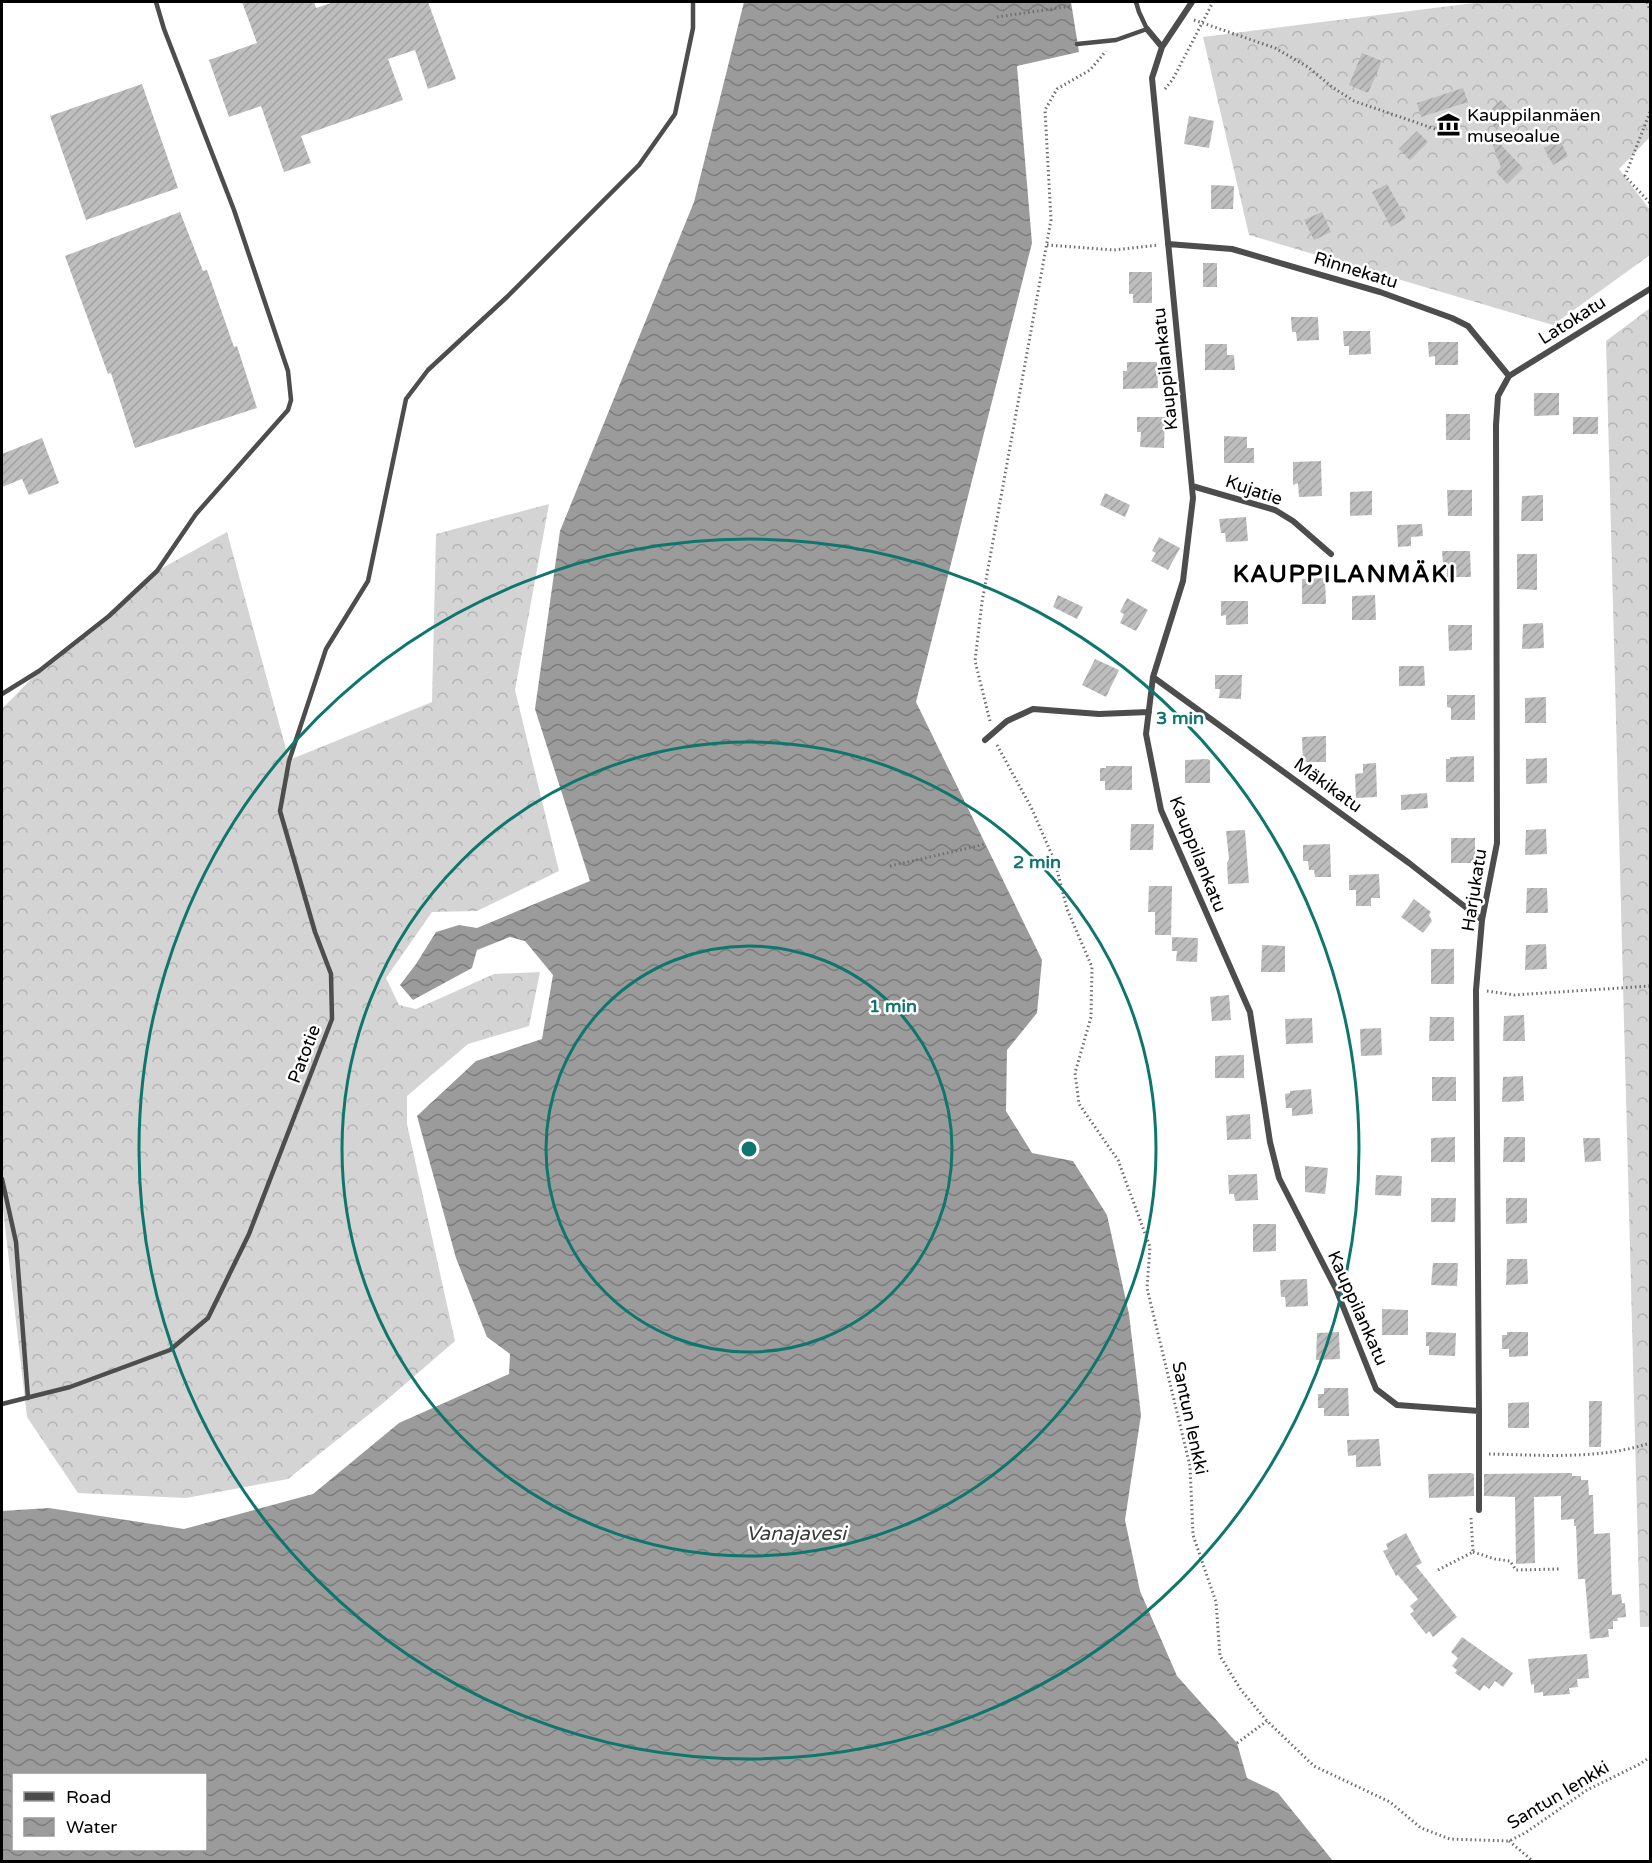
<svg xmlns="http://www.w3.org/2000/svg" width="1652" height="1863" viewBox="0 0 1652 1863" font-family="'Varela Round',sans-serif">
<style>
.forest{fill:url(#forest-crowns)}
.water{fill:url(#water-waves);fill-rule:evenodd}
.building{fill:url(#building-hatch)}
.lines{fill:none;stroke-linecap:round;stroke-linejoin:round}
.path{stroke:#6f6f6f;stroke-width:3;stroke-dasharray:1.5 3;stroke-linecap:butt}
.service{stroke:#4d4d4d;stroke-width:4.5}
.minor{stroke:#4d4d4d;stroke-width:6}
.ring{fill:none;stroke:#0f766e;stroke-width:3}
.labels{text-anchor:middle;stroke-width:5;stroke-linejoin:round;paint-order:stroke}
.poi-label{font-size:18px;fill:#000;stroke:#fff;text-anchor:start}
.street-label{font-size:18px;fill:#000;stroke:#fff}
.water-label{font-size:20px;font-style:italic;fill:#3c3c3c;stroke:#fff}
.district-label{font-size:24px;font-weight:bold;letter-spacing:1.5px;fill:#000;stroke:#fff}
.centre{fill:#0f766e;stroke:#fff;stroke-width:3}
.ring-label{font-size:18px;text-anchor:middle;font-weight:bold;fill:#0f766e;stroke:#fff;stroke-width:5;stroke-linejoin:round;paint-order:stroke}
</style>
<defs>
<pattern id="forest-crowns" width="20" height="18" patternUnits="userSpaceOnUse" patternTransform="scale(1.5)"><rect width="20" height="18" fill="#d4d4d4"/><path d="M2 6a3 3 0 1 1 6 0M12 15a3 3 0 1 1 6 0" fill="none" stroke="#b4b4b4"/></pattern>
<pattern id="water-waves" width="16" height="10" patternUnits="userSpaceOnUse" patternTransform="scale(1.5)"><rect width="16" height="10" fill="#9b9b9b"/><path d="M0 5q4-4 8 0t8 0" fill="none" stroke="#7c7c7c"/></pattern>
<pattern id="building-hatch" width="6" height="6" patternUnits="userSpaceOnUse" patternTransform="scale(1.5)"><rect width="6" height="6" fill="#bdbdbd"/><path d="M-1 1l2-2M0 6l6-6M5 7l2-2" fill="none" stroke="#a1a1a1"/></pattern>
</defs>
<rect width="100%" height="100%" fill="#fff"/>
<path class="forest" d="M1482 2H1650V137L1619 169 1650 210V255L1553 325 1249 235 1203 37Z
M1650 308V1627H1640L1606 341Z
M549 504 515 690 559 871 477 911 432 912 386 978 399 1005 416 1009 494 974 540 972 529 1026 468 1044 407 1096V1124L455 1341 382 1404 288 1479 186 1498 78 1493 27 1417 2 1200V709L39 671 109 616 157 571 227 532 289 760 432 702 436 534Z"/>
<path class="water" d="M744 2H1071L1079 52 1017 66 1032 243 916 702 1042 960 1037 1013 1007 1050 1006 1111 1032 1153 1073 1161 1107 1215 1129 1314 1141 1415 1125 1520 1140 1591 1177 1676 1237 1743 1247 1778 1278 1793 1333 1861H2V1511L49 1508 184 1529 313 1494 399 1423 509 1374 510 1354 487 1337 456 1258 417 1116 476 1061 542 1039 553 975 525 941 510 937 477 950 472 968 413 1000 400 985 416 964 436 932 459 925 477 928 590 881 535 709 560 531 694 202ZM14 1774H206V1850H14Z"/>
<path class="building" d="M242 2H314L316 8 334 2H428L456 79 428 89 415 50 388 59 403 100 301 136 311 163 284 172 261 106 229 117 209 60 257 43Z
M1362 53 1382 61 1368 93 1349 85Z
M142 84 178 188 86 220 50 116Z
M1463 88 1468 102 1421 117 1417 103Z
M1501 100 1513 113 1497 129 1485 116Z
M1189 116 1214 121 1209 148 1184 144Z
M1487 130 1523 168 1507 184 1496 172 1501 167Z
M1417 131 1428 142 1410 160 1399 149Z
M1560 140 1568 156 1553 165 1544 148Z
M1387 184 1406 218 1391 227 1372 192Z
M1211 185 1234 186 1233 209H1211Z
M180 212 203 271 207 270 234 347 237 346 257 408 135 448 111 373 108 374 65 256Z
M1322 212 1331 232 1314 240 1304 220Z
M1203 263H1217V287H1203Z
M1129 272H1152V303H1133V294H1129Z
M1291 317H1318L1319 340 1297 341 1296 332H1292Z
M1343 331H1370L1371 354 1349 355V346H1344Z
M1428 342H1458V365H1435V356L1429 357Z
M1205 344H1227V355H1234L1235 370H1205Z
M1127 362H1157L1158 388 1123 389V371H1127Z
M1534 393H1559V415L1534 416Z
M1446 414H1470V440H1446Z
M1137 417H1165L1164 448 1140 447 1141 432H1137Z
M1573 417H1598V434H1573Z
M1224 436 1247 437V448H1254V463H1224Z
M42 438 59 483 29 495 22 479 2 487V454Z
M1321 461 1322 496 1299 497 1298 483 1293 485V462Z
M1447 490H1472V516H1448Z
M1372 491V515L1350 516V492Z
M1105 493 1130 505 1125 517 1100 505Z
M1543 495V521H1521L1522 496Z
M1246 517 1248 541 1226 542 1225 533H1221L1219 519Z
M1422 524 1423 536 1411 537V546L1398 547 1397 525Z
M1159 537 1180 548 1168 570 1151 561 1156 553 1152 551Z
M1442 551H1470L1471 577H1447V564H1443Z
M1517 554H1537V590L1517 589Z
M1325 578 1326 604H1302V579Z
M1058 595 1083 607 1077 619 1053 607Z
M1375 595 1376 620H1352V596Z
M1127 598 1148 610 1136 631 1120 623 1124 614 1120 612Z
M1221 601H1248V624L1226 625V615L1221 616Z
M1543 623 1544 648 1522 649 1523 624Z
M1448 625H1472V650L1449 651Z
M1095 659 1119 670 1106 697 1082 685Z
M1399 666H1424L1425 686H1399Z
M1215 675H1242L1241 699 1219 698 1220 689H1215Z
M1447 695H1475V720H1451V708L1447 707Z
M1546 697V723H1525V698Z
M1326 736V762H1303L1302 737Z
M1474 756V782H1446V759H1450V757Z
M1547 758V783L1526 784V759Z
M1207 759 1210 760V783H1185V760Z
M1376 763 1377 797 1356 798 1355 774 1363 773V764Z
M1106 766H1132V790H1105V781H1100V768H1106Z
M1427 793 1428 808 1401 810V795Z
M1131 824H1154L1153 850H1130Z
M1546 829 1547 854 1525 855 1526 830Z
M1245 830 1249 883 1228 884 1227 863 1229 859 1226 831Z
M1451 838H1475V863H1451Z
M1330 844 1331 877H1315L1314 870H1309L1308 861H1303V845Z
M1379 874 1380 898H1371V906H1356V890H1349V875Z
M1149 886H1172L1171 935H1155V912H1148Z
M1527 888H1547L1548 913H1526Z
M1414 899 1431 912 1429 915 1432 921 1423 933 1401 917Z
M1172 937 1198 938 1197 962 1176 961 1177 951H1172Z
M1546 944 1547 969 1525 970 1526 945Z
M1262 945 1285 946V972H1261Z
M1431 949H1454V984H1431Z
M1229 995 1231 1020 1212 1021 1210 997Z
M1524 1015 1525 1041H1503L1504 1016Z
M1430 1017H1454V1041H1429Z
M1312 1018 1313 1043 1286 1044 1285 1019Z
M1381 1028 1382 1055 1361 1056 1360 1029Z
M1244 1055V1078H1215V1056Z
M1523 1076 1524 1101 1502 1102 1503 1077Z
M1432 1077H1456V1101H1432Z
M1311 1089 1313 1114 1292 1116V1108H1286L1285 1094 1290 1093V1091Z
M1250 1114 1251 1139 1227 1140 1226 1116Z
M1455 1137V1162H1431V1138Z
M1504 1137H1525V1162H1503Z
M1583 1138H1600L1601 1161 1585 1162Z
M1305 1166 1328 1168 1325 1194 1305 1192Z
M1257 1174 1258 1200 1235 1201 1234 1194H1229L1228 1175Z
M1376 1175 1402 1176 1401 1196 1375 1195Z
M1431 1198H1456L1455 1222H1431Z
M1506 1198H1527V1223L1506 1224Z
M1253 1224H1276V1251L1253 1252Z
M1507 1259H1527L1528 1284 1506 1285Z
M1433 1263H1458L1457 1286 1431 1285Z
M1307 1279 1308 1306 1286 1307 1285 1297H1281L1280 1280Z
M1382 1309 1408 1310V1335H1382Z
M1339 1332 1340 1359 1316 1360 1317 1333Z
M1426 1332 1456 1333 1455 1356 1429 1355V1346H1426Z
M1507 1332H1528V1356L1509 1357V1349H1502V1335H1507Z
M1324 1388H1348L1349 1416H1324V1408H1318V1394H1324Z
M1589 1401H1602L1601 1447H1589Z
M1529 1402V1428H1508V1403Z
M1379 1439 1381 1466 1356 1467V1455L1348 1456 1347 1440Z
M1470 1473 1474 1474V1496L1429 1498 1428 1474Z
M1572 1473V1476H1581V1480H1588L1589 1495H1593L1594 1534 1610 1533 1612 1595 1621 1594 1622 1603H1625L1626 1617 1617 1618 1618 1621H1613V1629H1608L1609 1637 1590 1639 1585 1579H1578L1576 1526H1574V1519L1561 1520V1496L1534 1497 1535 1563 1516 1564 1515 1497 1484 1496V1474Z
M1406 1533 1422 1563 1416 1566 1457 1617 1433 1637 1429 1631 1426 1634 1410 1614 1414 1611 1410 1606 1418 1599 1398 1575 1396 1576 1383 1551 1388 1549 1386 1544Z
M1462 1637 1513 1673 1503 1687 1495 1681 1489 1689 1484 1685 1480 1691 1455 1673 1457 1670 1452 1666 1458 1658 1451 1652Z
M1587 1654 1589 1678 1577 1679 1578 1687 1569 1688 1570 1694 1543 1696V1692L1534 1693V1684L1531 1685 1528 1659Z"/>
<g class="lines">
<path class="path" d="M1647 2 1650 10
M997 17 1072 6
M1194 20 1275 48 1308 67 1332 87 1354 101 1438 130
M1165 89 1173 79 1213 2
M1650 112 1625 176 1650 203
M1047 245 1114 250 1159 245
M990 721 975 661 982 602 1051 220 1045 110 1057 89 1090 70 1106 51
M997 745 1031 807 1055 862 1067 909 1092 967 1091 1017 1075 1073 1079 1104 1118 1160 1150 1247 1147 1288 1190 1466 1193 1535 1216 1602 1220 1656 1241 1690 1267 1721 1314 1766 1390 1802 1421 1828 1450 1839 1509 1841 1525 1833 1587 1790 1640 1764 1650 1757
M890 866 986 844
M1487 991 1514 995 1650 986
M1489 1454C1542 1455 1599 1460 1650 1443
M1473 1552 1495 1559 1510 1561 1516 1570 1559 1569
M1438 1570 1473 1552 1471 1518
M1237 1743 1267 1721
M1509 1841 1534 1862"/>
<path class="service" d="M1077 44 1116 40 1147 29 1139 12 1136 2
M2 694 39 671 109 616 157 571 196 514 288 410 291 400 288 371 234 210 164 29 156 2
M2 1179 16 1242 28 1398
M2 1404 70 1387 170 1350 208 1318 249 1234 332 1019 331 974 315 932 280 811 289 761 326 649 368 581 406 399 428 370 508 296 639 165 675 114 693 28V2"/>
<path class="minor" d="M1192 2 1162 47 1152 78 1193 498 1183 581 1153 677 1146 734 1161 810 1250 1012 1270 1142 1279 1178 1336 1289 1376 1389 1397 1405 1479 1411V1510
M1147 29 1162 47
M1168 244 1232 249 1380 292 1452 318 1468 326 1509 376
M1509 376 1650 289
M1192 486 1275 510 1293 521 1331 554
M1153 677 1409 863 1482 920
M985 740 1007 721 1033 709 1099 714 1149 712
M1479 1411 1476 990 1482 920 1497 843 1496 425 1498 396 1509 376"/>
</g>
<g class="ring">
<circle cx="749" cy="1149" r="203"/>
<circle cx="749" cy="1149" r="407"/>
<circle cx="749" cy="1149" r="610"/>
</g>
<defs>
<symbol id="museum-bare" viewBox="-9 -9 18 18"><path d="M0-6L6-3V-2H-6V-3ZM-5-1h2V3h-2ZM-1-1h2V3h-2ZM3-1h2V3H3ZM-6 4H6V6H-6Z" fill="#000" stroke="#fff" stroke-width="2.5" paint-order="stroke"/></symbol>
</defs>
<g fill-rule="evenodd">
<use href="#museum-bare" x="1432" y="108" width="33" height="33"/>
</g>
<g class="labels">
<g class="poi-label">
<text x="1467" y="121">Kauppilanmäen<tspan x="1467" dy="21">museoalue</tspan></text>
</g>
<g class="street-label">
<text transform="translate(1356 270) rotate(17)" y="6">Rinnekatu</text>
<text transform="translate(1572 320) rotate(-32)" y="6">Latokatu</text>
<text transform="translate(1165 369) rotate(-96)" y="6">Kauppilankatu</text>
<text transform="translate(1254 490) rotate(19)" y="6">Kujatie</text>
<text transform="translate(1328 785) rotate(36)" y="6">Mäkikatu</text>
<text transform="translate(1198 854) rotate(68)" y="6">Kauppilankatu</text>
<text transform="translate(1474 890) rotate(-81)" y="6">Harjukatu</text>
<text transform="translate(304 1054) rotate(-69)" y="6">Patotie</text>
<text transform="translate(1358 1308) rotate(66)" y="6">Kauppilankatu</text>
<text transform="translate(1190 1418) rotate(78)" y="6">Santun lenkki</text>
<text transform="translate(1558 1795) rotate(-31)" y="6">Santun lenkki</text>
</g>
<g class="water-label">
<text x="796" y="1540">Vanajavesi</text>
</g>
<g class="district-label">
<text x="1345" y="582">KAUPPILANMÄKI</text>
</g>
</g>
<circle cx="749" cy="1149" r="9" class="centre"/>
<g class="ring-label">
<text x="1180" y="724">3 min</text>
<text x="1037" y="868">2 min</text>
<text x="893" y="1012">1 min</text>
</g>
<rect width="1652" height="1863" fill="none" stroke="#000000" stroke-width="6"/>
<rect x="12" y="1773" width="195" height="78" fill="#ffffff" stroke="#999999" stroke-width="1.5"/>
<rect x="24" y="1792" width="30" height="9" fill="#4d4d4d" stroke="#999999" stroke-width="1.5"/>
<text x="66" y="1803" font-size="18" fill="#000000">Road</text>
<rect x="24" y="1818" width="30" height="18" fill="url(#water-waves)" stroke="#999999" stroke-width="1.5"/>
<text x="66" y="1833" font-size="18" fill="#000000">Water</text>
</svg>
